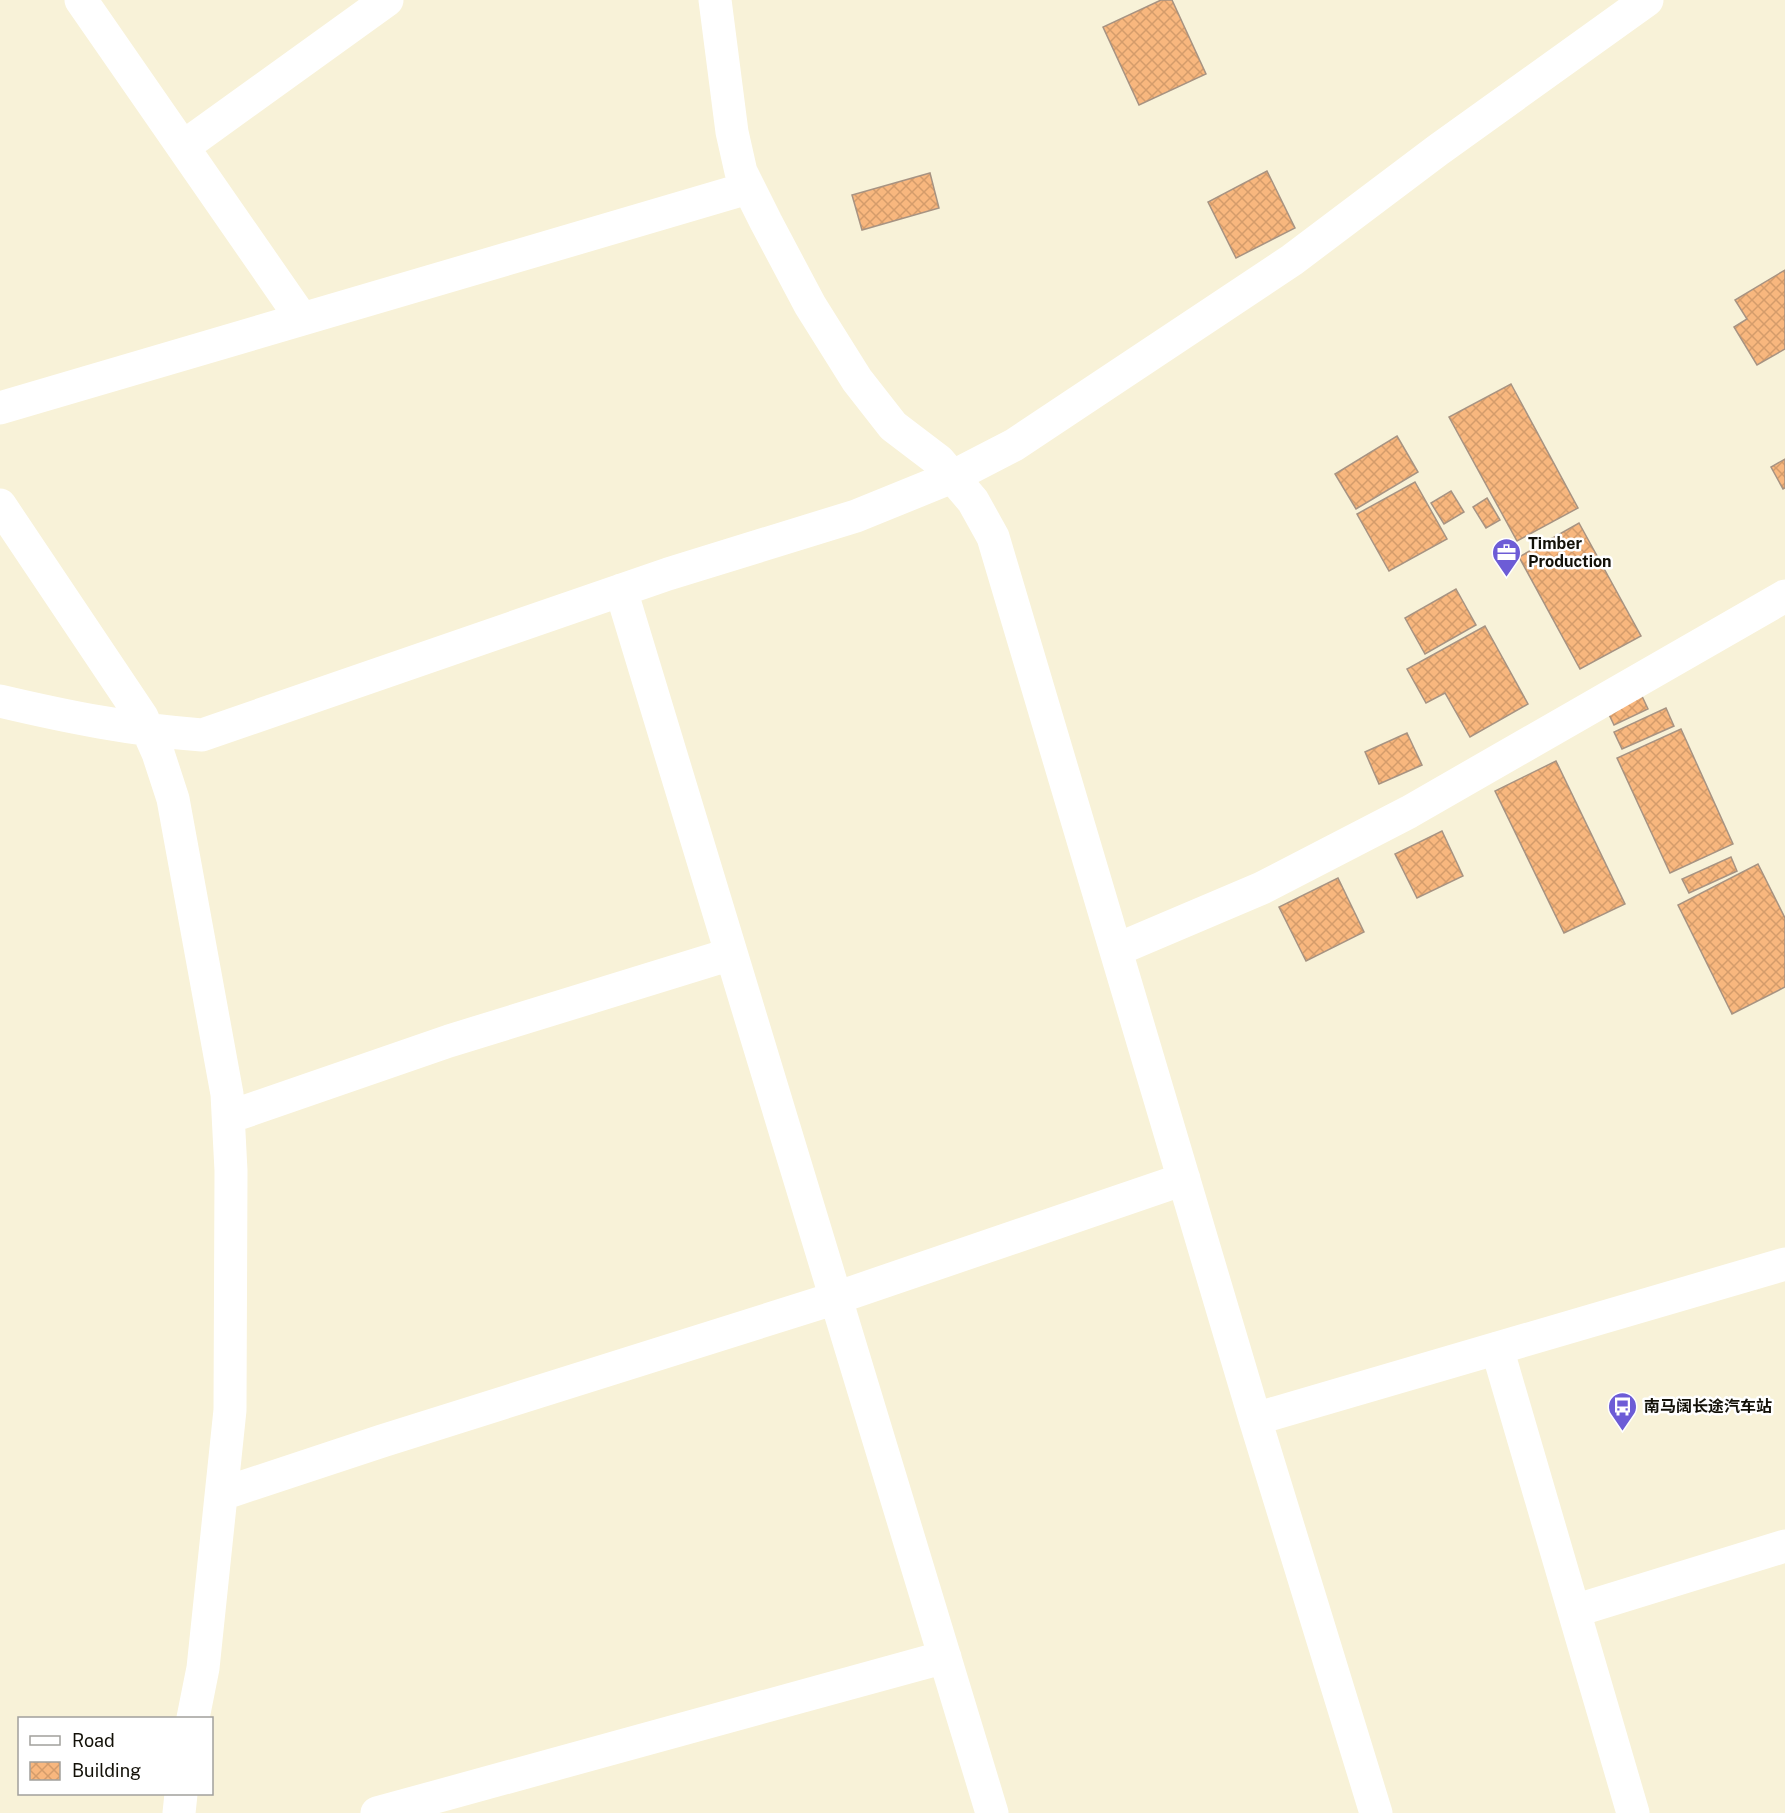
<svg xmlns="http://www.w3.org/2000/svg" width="1785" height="1813" viewBox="0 0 1785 1813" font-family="'Public Sans','Noto Sans SC',sans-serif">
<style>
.building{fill:url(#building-cross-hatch);stroke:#a79382;stroke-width:1.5}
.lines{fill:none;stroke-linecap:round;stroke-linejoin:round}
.minor{stroke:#fff;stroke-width:33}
.labels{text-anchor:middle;stroke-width:5;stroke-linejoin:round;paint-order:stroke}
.poi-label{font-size:16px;font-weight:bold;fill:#131108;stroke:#fff;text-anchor:start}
</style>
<defs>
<pattern id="building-cross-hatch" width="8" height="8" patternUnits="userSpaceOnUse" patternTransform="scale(1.5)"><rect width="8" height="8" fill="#f8b77e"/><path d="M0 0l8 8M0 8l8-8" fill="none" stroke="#d49c6b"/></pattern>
</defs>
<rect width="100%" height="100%" fill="#f8f2d8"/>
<path class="building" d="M1161 0H1172L1206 74 1139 105 1103 27Z
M1267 171 1295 228 1236 258 1208 202Z
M930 173 939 208 862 230 852 195Z
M1785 270V349L1757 365 1734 327 1747 319 1735 300Z
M1511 384 1578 508 1517 541 1449 417Z
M1397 436 1418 472 1356 509 1335 474Z
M1785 459V488L1783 489 1771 467Z
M1415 482 1447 539 1389 571 1357 514Z
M1451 491 1464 512 1444 524 1431 503Z
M1487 498 1500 520 1486 528 1473 507Z
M1579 523 1641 636 1580 669 1519 557Z
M1456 589 1476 625 1425 654 1405 618Z
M1485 626 1528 704 1470 737 1445 693 1426 703 1407 669Z
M1640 692 1648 709 1614 725 1606 708Z
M1666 708 1674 726 1622 749 1614 732Z
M1681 729 1733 844 1670 873 1617 758Z
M1407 733 1422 765 1379 784 1365 752Z
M1556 761 1625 904 1564 933 1495 791Z
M1442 831 1463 876 1417 898 1395 854Z
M1731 857 1737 871 1689 893 1682 879Z
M1758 864 1785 918V987L1732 1014 1678 905Z
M1338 878 1364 932 1306 961 1279 907Z"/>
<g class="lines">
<path class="minor" d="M81 0 302 319
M715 0 732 132 741 172 766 222 810 305 857 380 893 426 939 461 973 501 993 537 1255 1419 1376 1813
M183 147 387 0
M0 408 748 188
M0 505 142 717 158 753 173 799 227 1094 231 1171 230 1410 203 1668 193 1718
M621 590 992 1813
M0 701C68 717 133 730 202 735L668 574 856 516 952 477 1014 445 1292 260 1438 150 1647 0
M1116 950 1262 888 1409 812 1785 596
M229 1117 449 1041 731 954
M1497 1348 1633 1813
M1255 1419 1785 1264
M222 1494 382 1441 836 1298 1184 1179
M1574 1611 1785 1546
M179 1813 181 1794
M377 1813 945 1657"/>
</g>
<defs>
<symbol id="office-pin" viewBox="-11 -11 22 30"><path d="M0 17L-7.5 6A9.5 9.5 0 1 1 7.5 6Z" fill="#6d5cd6" stroke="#fff"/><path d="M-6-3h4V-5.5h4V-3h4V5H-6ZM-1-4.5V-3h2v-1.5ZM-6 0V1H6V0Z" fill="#fff"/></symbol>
<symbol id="bus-pin" viewBox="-11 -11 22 30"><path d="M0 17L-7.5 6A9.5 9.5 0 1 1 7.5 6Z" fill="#6d5cd6" stroke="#fff"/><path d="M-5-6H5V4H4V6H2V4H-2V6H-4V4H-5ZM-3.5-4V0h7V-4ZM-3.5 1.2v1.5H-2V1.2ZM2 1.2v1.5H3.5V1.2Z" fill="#fff"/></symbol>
</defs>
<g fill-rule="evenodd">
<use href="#office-pin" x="1490" y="536" width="33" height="45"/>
<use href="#bus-pin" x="1606" y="1390" width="33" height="45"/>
</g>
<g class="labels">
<g class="poi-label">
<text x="1528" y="549">Timber<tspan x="1528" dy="18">Production</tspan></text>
<text x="1644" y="1412">南马阔长途汽车站</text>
</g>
</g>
<rect x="18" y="1717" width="195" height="78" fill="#ffffff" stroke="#a1a09c" stroke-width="1.5"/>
<rect x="30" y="1736" width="30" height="9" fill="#ffffff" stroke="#a1a09c" stroke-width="1.5"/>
<text x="72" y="1747" font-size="18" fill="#131108">Road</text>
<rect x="30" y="1762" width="30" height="18" fill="url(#building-cross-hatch)" stroke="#a1a09c" stroke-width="1.5"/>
<text x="72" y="1777" font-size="18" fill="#131108">Building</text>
</svg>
